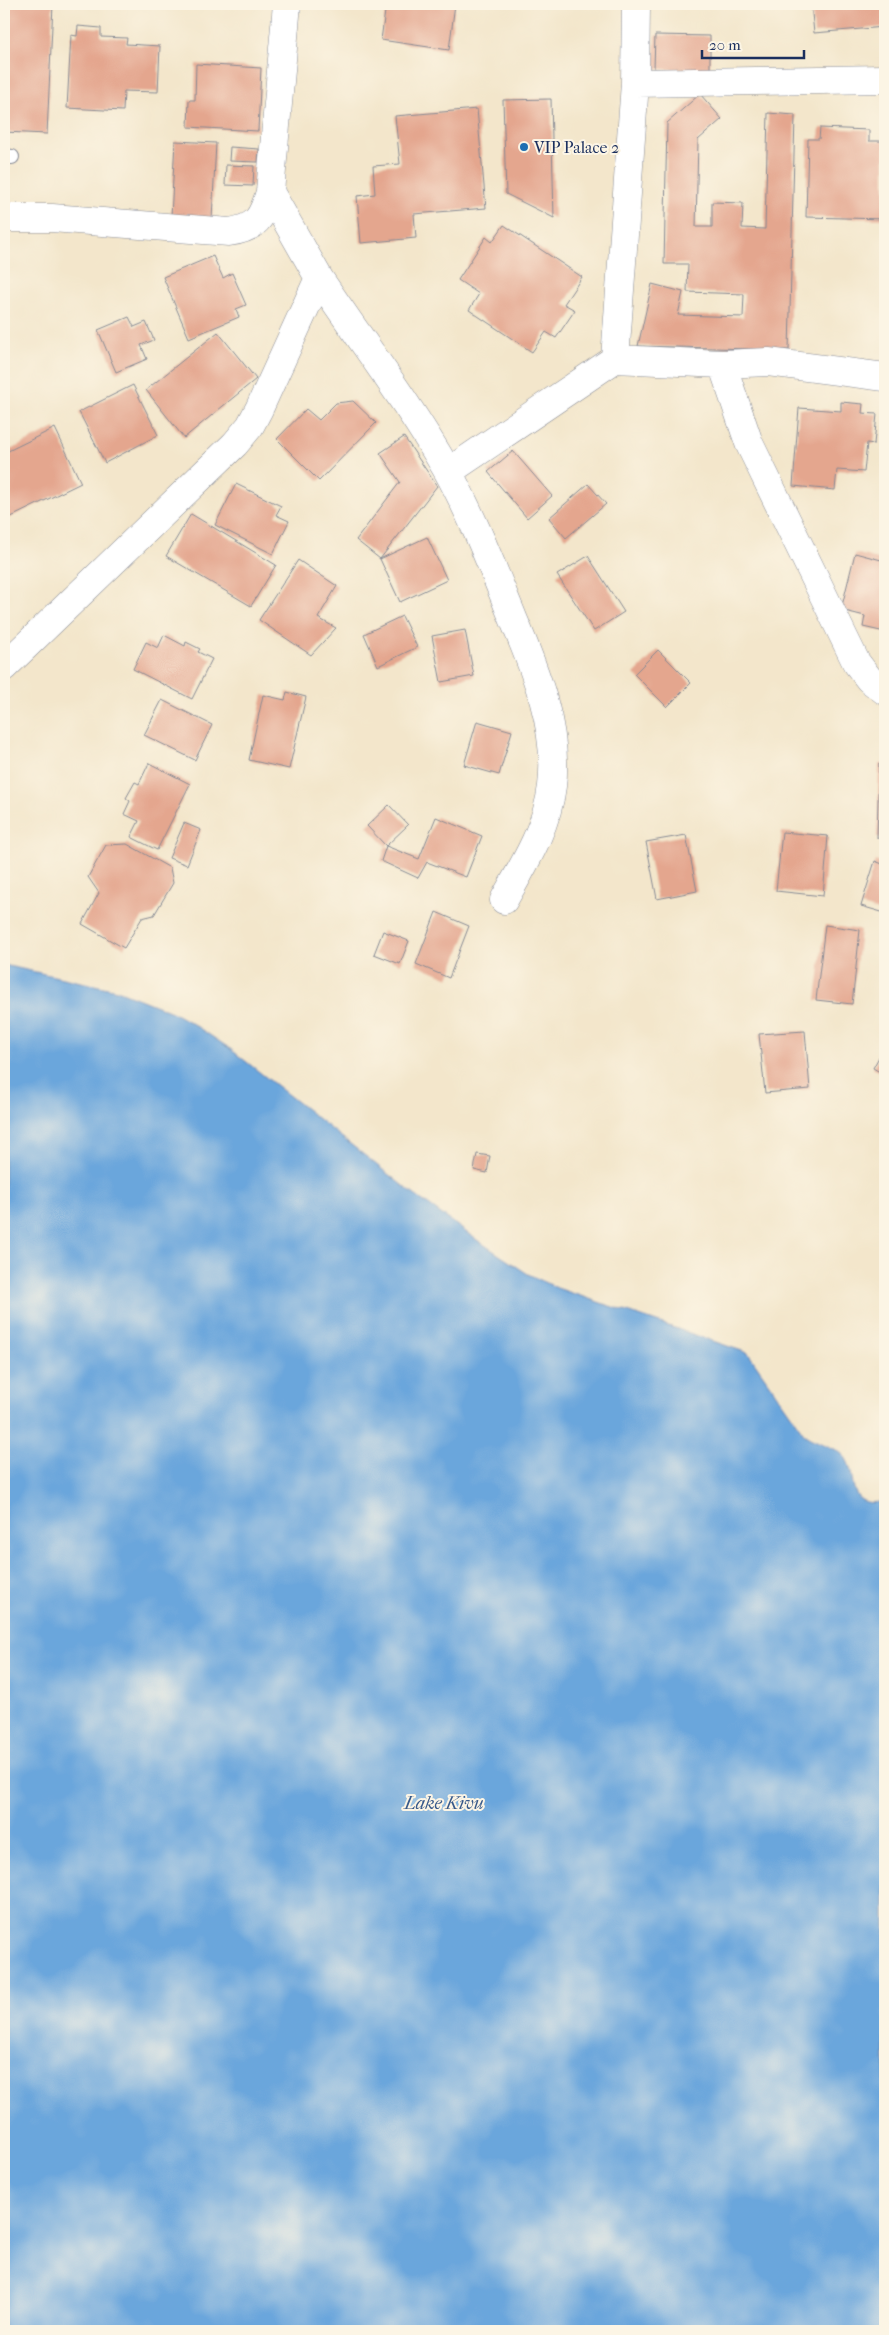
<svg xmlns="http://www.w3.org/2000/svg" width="889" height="2335" viewBox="0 0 889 2335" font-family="'IM FELL French Canon',serif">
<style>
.water{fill:#6ba6dc;stroke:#436a9d}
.building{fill:#e4a68e}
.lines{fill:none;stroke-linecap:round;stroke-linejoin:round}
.lane-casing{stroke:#878a94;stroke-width:16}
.street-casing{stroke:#878a94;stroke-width:29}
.lane{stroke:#fff;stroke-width:14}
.street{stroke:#fff;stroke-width:28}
.poi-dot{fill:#1f6fb2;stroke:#fcf5e5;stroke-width:2}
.labels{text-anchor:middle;stroke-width:4;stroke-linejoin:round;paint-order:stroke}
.poi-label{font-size:16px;fill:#1b2f5e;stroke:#fcf5e5;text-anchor:start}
.water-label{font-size:18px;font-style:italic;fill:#37598a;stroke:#fcf5e5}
</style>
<rect width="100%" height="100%" fill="#fcf5e5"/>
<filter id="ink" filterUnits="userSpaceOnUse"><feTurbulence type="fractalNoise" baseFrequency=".02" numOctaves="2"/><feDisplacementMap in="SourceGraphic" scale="10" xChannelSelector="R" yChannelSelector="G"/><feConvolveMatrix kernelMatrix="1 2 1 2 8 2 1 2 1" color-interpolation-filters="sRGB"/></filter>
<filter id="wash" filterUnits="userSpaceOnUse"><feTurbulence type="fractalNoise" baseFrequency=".0096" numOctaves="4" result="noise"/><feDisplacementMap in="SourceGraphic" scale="20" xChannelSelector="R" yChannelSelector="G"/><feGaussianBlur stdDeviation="1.12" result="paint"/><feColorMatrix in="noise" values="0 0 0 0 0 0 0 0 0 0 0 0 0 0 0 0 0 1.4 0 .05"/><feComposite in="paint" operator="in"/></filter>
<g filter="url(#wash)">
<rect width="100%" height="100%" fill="#f3e6cb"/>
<path class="water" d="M4 965 117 990 172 1012 193 1024 229 1048 412 1193 477 1240 528 1274 557 1288 748 1353 805 1435C816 1443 832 1445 843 1455 860 1472 841 1511 885 1501V2331H4Z"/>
<g id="blocks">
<path class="building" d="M4 4H53L47 134 4 132Z
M386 4H455L449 50 381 40Z
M811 4H885V27L814 33Z
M78 26 101 28V37L127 38 126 44 160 46 158 92 124 91 123 111 67 108 71 35 77 36Z
M655 35 710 36V70L654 69Z
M196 64 261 68 258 131 188 127 189 100H195Z
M700 94 722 119 698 140 696 227H712V202L743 203 742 228 765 229 768 113 795 115 789 350 638 346 652 284 683 292 678 315 743 317 744 294 687 292 688 264H664L667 123Z
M551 99 554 218 506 194 503 100Z
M477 109 486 208 414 214 416 238 361 243 357 196 375 194 373 166 400 164 395 116Z
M820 128 869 130V141H885V219L806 217 808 139H819Z
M175 141 216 143 212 219 171 217Z
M230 147 259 149 258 162 229 161Z
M226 165 254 166 253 186 225 185Z
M504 225 582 277 564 304 575 310 556 338 546 332 532 352 469 310 479 294 458 280 486 237 492 242Z
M213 256 223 278 232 273 246 305 236 309 239 317 189 338 163 277Z
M129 317 134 327 146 322 154 340 141 345 147 359 116 372 98 330Z
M218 332 256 379 184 438 146 390Z
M133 385 158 435 105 463 79 412Z
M353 401 376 423 319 481 277 439 306 409 319 420 336 403Z
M841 402 863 404 862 413 877 414 874 444 867 443 864 472 837 470 835 490 793 486 799 408 841 411Z
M55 428 81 483 7 519 4 512V453Z
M404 437 437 486 380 559 356 540 400 482 380 453Z
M513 451 552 496 527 518 488 472Z
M236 484 281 506 276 515 289 521 273 554 215 525Z
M588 484 606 504 566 538 549 518Z
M191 514 276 565 251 606 166 556Z
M427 537 447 580 400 602 380 559Z
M855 553 885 561V632L863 627 865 616 841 610Z
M588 556 624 612 594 631 557 575Z
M298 560 337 586 318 618 336 628 311 655 259 620Z
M402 616 417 647 378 666 364 634Z
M465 630 474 676 441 682 432 636Z
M164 635 185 646 186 642 200 649 198 652 212 659 192 699 133 669 146 642 158 648Z
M658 650 691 683 667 707 634 674Z
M287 692 306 697 289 769 249 760 263 695 285 700Z
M162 700 212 725 195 760 144 735Z
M477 721 512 731 499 775 464 765Z
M149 763 190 784 157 850 131 837 139 821 124 814 130 801 126 798 135 782 139 784Z
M879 764H885V838H877Z
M389 805 408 825 386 846 367 826Z
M436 817 482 836 466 877 427 862 418 878 381 861 386 846 419 859Z
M184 823 201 830 187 865 169 858Z
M782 832 828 836 823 896 776 891Z
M686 835 697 891 657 899 646 842Z
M127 844 170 868 173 883 154 915 142 918 124 948 82 924 99 893 88 877 106 845Z
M875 861 885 865V913L861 906Z
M436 912 469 926 449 978 416 964Z
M825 925 860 930 852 1004 816 1000Z
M383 931 409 941 400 964 374 954Z
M805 1031 810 1089 765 1093 759 1034Z
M885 1046V1075L873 1068Z
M477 1154 490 1156 487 1173 474 1170Z"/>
</g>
</g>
<g filter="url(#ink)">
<use href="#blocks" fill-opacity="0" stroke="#878a94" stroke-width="1"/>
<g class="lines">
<defs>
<path id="lane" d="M4 156 12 157"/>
<path id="street" d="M636 4 635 83 615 359 722 364
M635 83 885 79
M4 218H52L229 232C257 228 262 218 270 192
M319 278C362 342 409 404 447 470 473 517 493 569 513 618 535 670 559 729 552 786 547 828 524 864 504 900
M885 377 768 362 722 364 749 443 856 662 869 679 885 691
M448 472 615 359
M4 667 235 444 250 426 259 409 319 278 270 192 287 4"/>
</defs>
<use href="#lane" class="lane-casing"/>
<use href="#street" class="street-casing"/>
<use href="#lane" class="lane"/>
<use href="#street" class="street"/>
</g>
</g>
<circle class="poi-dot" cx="524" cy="147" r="5"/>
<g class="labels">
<g class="poi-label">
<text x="534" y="153">VIP Palace 2</text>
</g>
<g class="water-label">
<text x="444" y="1809">Lake Kivu</text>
</g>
</g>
<rect width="889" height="2335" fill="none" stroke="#fcf5e5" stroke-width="20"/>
<path d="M702 50v8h102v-8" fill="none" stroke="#1b2f5e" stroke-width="2.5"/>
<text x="709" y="50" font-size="15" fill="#1b2f5e" stroke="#fcf5e5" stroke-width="4" paint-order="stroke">20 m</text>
</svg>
